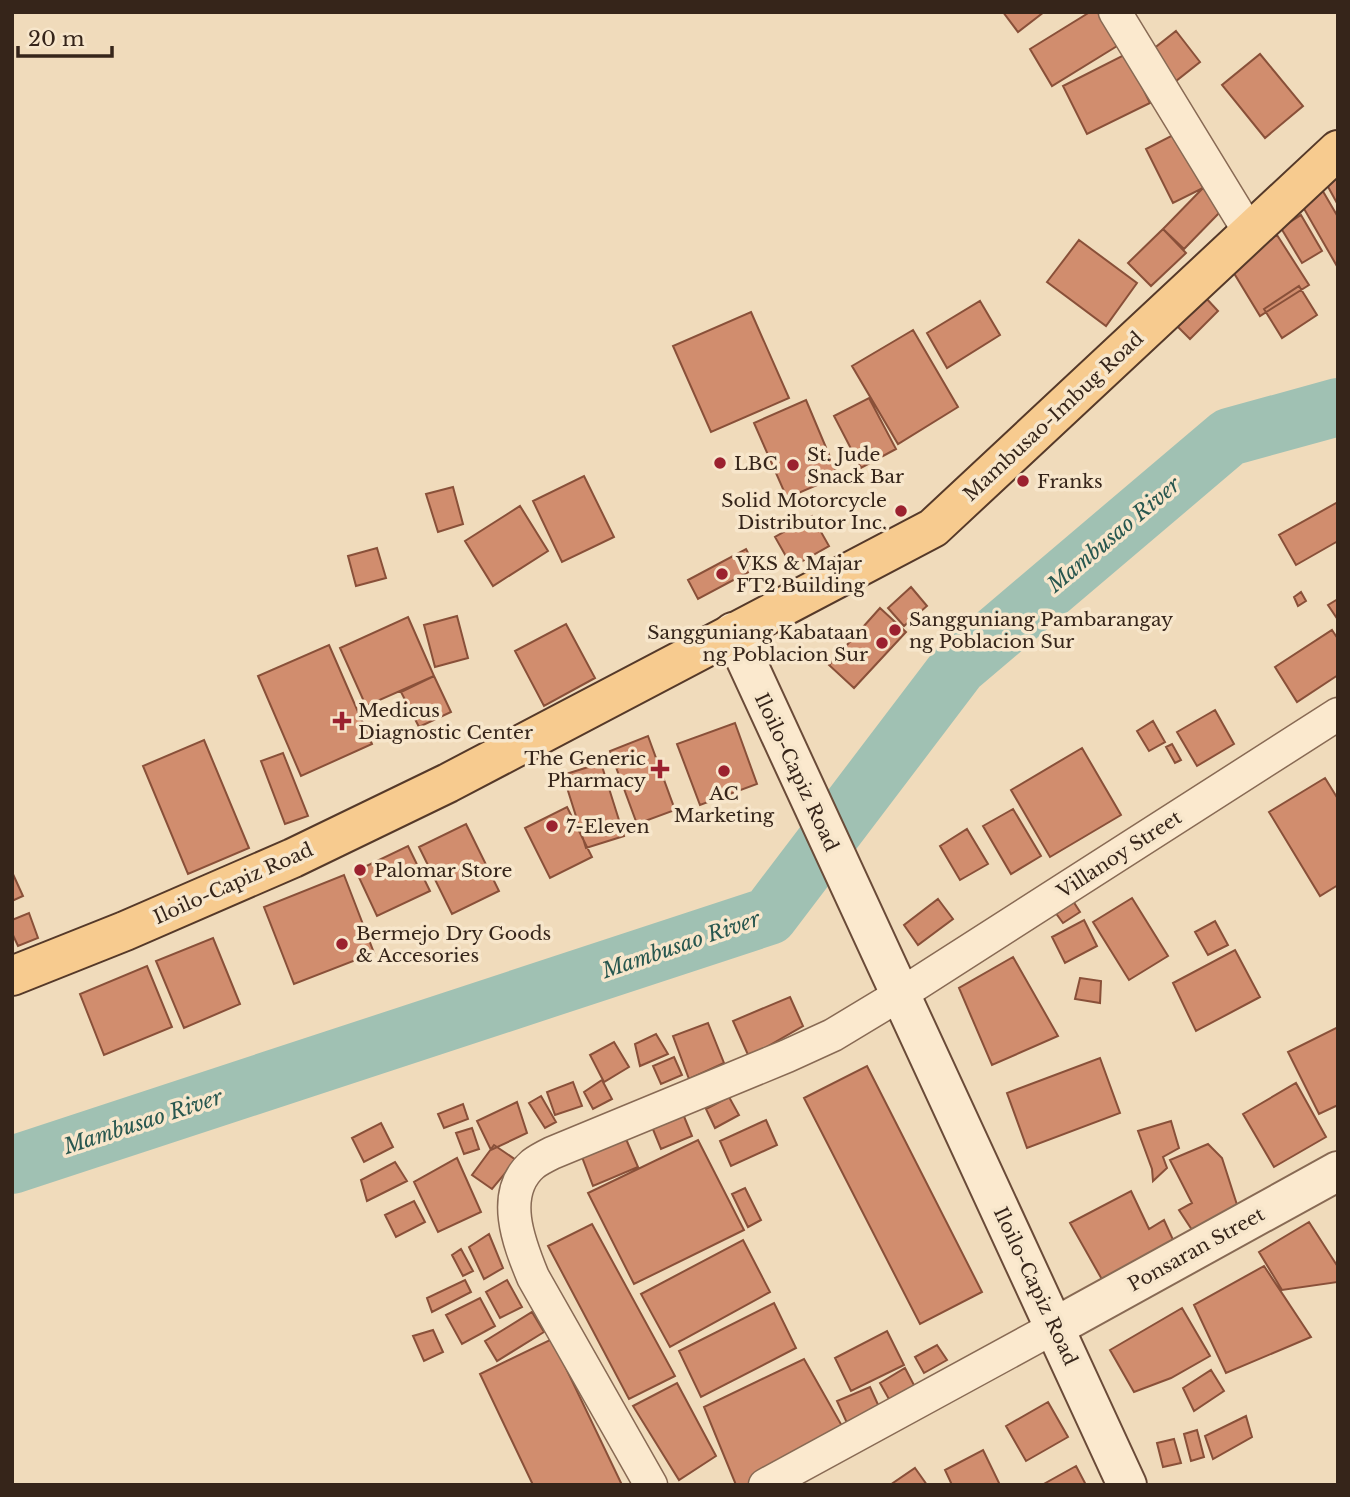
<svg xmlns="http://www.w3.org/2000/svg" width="1350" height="1497" viewBox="0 0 1350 1497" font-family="'Libre Baskerville',serif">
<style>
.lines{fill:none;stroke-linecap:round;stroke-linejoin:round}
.river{stroke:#a0c1b3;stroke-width:58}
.building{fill:#d18d6e;stroke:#895039;stroke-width:2}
.minor-casing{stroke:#886a54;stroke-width:35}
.tertiary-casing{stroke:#886a54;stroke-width:42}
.secondary-casing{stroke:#6a4b38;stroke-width:42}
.primary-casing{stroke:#553929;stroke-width:42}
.minor{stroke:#fbe9ce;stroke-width:32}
.tertiary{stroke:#fbe9ce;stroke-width:38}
.secondary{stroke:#fbe9ce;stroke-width:38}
.primary{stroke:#f7cb8f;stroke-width:38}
.poi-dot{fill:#9b212f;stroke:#f7e6cb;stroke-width:2.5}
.labels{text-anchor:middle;stroke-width:7;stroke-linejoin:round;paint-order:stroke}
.street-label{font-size:19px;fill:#36251a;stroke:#f7e6cb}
.poi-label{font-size:19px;fill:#36251a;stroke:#f7e6cb;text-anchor:start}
.water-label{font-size:21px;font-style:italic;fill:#28574f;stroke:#f7e6cb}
</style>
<rect width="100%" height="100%" fill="#f0dbbb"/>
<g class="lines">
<path class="river" d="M12 1165 769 916 958 667 1229 437 1338 407"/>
</g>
<path class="building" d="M1003 12H1044L1018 32Z
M1090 12H1103L1122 43 1052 86 1030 49Z
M1176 31 1200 62 1176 81 1152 50Z
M1126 54 1150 103 1087 134 1063 86Z
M1260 54 1303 106 1265 138 1222 85Z
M1175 134 1203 188 1173 203 1146 149Z
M1338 165V205L1321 174Z
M1203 188 1223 209 1184 249 1163 229Z
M1321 188 1338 217V268L1299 200Z
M1301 215 1322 251 1302 263 1281 228Z
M1163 229 1186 253 1151 286 1128 263Z
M1277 235 1309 285 1260 316 1229 265Z
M1079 240 1137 283 1106 326 1047 282Z
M1299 286 1317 315 1282 338 1264 309Z
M1205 297 1218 311 1190 339 1176 325Z
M980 301 1000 335 947 368 927 333Z
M751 312 789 398 711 432 673 346Z
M913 330 958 407 898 444 852 366Z
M869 398 896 449 861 468 834 416Z
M806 400 838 476 787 498 754 423Z
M584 476 614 537 562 562 533 501Z
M453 487 463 524 438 532 426 494Z
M1338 502V541L1296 565 1279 535Z
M520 506 548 551 493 586 465 541Z
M812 516 829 546 792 567 775 537Z
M377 548 386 578 356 586 348 556Z
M746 549 756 568 698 599 688 580Z
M911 587 927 606 904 626 888 608Z
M1301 592 1306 601 1298 606 1294 597Z
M1338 599V620L1328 605Z
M880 608 906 632 854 688 829 665Z
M457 616 468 658 435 667 424 625Z
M408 617 434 676 366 706 340 648Z
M566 624 595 678 544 706 515 651Z
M1332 630 1338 639V675L1297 702 1275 667Z
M329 645 372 744 301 776 258 676Z
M434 676 451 712 419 727 401 692Z
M1215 710 1234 744 1197 766 1177 732Z
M1153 721 1165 742 1149 751 1137 731Z
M735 723 757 784 700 805 677 744Z
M648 736 675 810 637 824 610 751Z
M204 740 249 848 188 874 143 766Z
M1172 744 1181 760 1175 763 1166 747Z
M1082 748 1121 815 1050 857 1011 790Z
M283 753 308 816 285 824 261 761Z
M601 763 624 836 586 848 563 775Z
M1325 778 1338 799V885L1320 896 1269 812Z
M567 807 592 857 550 878 525 828Z
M1013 809 1041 856 1011 874 983 826Z
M466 824 499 891 452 914 419 847Z
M967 829 988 864 960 880 940 846Z
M408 846 430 891 377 916 356 871Z
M12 872 23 896 12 901Z
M344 875 374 953 294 984 264 907Z
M1132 898 1168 956 1129 980 1093 922Z
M938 899 953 919 918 945 904 925Z
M1073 901 1080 912 1063 923 1055 912Z
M29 913 38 938 18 946 12 933V920Z
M1084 920 1097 946 1065 963 1052 937Z
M1215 921 1228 945 1208 955 1195 932Z
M213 938 240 1004 184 1028 156 961Z
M1235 950 1260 997 1196 1031 1173 983Z
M1013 957 1058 1036 992 1065 959 988Z
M147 966 172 1027 104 1055 80 994Z
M1080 978 1101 981 1100 1003 1075 999Z
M790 997 803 1026 749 1057 733 1021Z
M708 1023 724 1063 689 1079 673 1036Z
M1338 1027V1105L1319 1114 1288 1052Z
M656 1034 668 1054 640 1066 635 1044Z
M614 1042 629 1067 604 1082 590 1055Z
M674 1057 682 1075 661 1084 653 1066Z
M1100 1058 1120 1113 1027 1148 1007 1093Z
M867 1066 982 1292 920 1324 804 1098Z
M602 1080 612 1099 593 1109 584 1092Z
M573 1082 582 1106 555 1115 547 1092Z
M1296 1083 1326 1137 1274 1167 1243 1114Z
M541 1096 556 1122 545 1128 529 1103Z
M729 1097 739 1115 715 1128 706 1109Z
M517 1102 527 1133 491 1150 477 1121Z
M463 1104 468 1119 444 1128 438 1114Z
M683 1114 692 1136 661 1149 652 1127Z
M766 1120 777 1145 731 1166 720 1141Z
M1171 1121 1179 1148 1163 1157 1167 1168 1153 1181 1152 1169 1138 1131Z
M381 1123 393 1147 364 1162 352 1138Z
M472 1128 479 1149 464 1154 456 1133Z
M626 1139 638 1167 593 1186 582 1157Z
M698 1140 744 1230 634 1284 588 1193Z
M1208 1144 1222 1158 1239 1211 1194 1233 1179 1210 1192 1203 1170 1160Z
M494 1145 516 1160 492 1189 472 1175Z
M457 1158 481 1212 438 1232 414 1182Z
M395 1162 407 1181 367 1201 361 1180Z
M745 1188 761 1220 748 1227 732 1194Z
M1131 1191 1149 1229 1164 1220 1175 1244 1104 1283 1070 1223Z
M414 1201 425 1222 396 1237 385 1215Z
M1309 1222 1338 1267V1282L1282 1290 1259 1252Z
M592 1224 675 1376 629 1399 548 1246Z
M489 1234 503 1268 484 1279 469 1247Z
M743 1240 770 1292 670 1347 641 1294Z
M461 1249 473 1271 463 1276 452 1255Z
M1264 1266 1311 1337 1226 1373 1194 1305Z
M465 1280 471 1292 432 1312 427 1298Z
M507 1280 522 1307 500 1318 486 1292Z
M480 1298 495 1326 462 1344 446 1315Z
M774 1303 796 1348 701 1397 679 1351Z
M1182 1308 1210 1356 1171 1378 1134 1392 1110 1350Z
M532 1312 544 1332 497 1361 485 1341Z
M433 1330 443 1352 424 1361 413 1336Z
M887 1331 904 1365 851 1391 835 1358Z
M552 1339 622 1485H533L480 1374Z
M937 1345 947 1360 924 1373 915 1357Z
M804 1359 846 1433 748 1485H736L704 1407Z
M905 1368 915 1387 890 1401 880 1383Z
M1211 1370 1224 1391 1194 1411 1183 1388Z
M677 1383 716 1456 679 1480 633 1406Z
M870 1387 880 1409 847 1423 837 1401Z
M1048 1402 1068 1437 1026 1461 1006 1426Z
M1246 1416 1252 1437 1213 1459 1205 1436Z
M1197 1430 1204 1457 1191 1461 1184 1434Z
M1174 1439 1181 1463 1163 1467 1157 1443Z
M983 1450 1000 1485H952L945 1470Z
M1076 1466 1086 1485H1042Z
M915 1468 927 1485H890Z"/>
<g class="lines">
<defs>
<path id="minor" d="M1115 12 1250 233
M651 1485 533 1277C519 1243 499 1193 533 1164 538 1160 546 1156 552 1153L787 1056 833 1035 901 994 1338 714
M765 1485 1055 1327"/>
<path id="tertiary" d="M1055 1327 1338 1171"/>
<path id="secondary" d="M733 632 1127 1485"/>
<path id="primary" d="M12 976 125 931 293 858 448 783 933 528 1338 150"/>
</defs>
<use href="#minor" class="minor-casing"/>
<use href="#tertiary" class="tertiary-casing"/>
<use href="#secondary" class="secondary-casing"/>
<use href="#primary" class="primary-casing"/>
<use href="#minor" class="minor"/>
<use href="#tertiary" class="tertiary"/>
<use href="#secondary" class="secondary"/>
<use href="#primary" class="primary"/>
</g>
<g class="poi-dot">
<circle cx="720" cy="463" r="7"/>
<circle cx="793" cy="465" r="7"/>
<circle cx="1023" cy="481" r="7"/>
<circle cx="901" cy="511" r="7"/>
<circle cx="722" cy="574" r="7"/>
<circle cx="895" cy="630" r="7"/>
<circle cx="882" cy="643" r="7"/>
<path d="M338.5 710.5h7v7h7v7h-7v7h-7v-7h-7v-7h7z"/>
<path d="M656.5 758.5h7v7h7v7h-7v7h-7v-7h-7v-7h7z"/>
<circle cx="724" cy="771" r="7"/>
<circle cx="552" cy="826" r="7"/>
<circle cx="360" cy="870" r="7"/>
<circle cx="342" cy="944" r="7"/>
</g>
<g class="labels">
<g class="street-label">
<text transform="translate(1053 416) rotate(-43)" y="7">Mambusao-Imbug Road</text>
<text transform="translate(797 772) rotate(65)" y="7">Iloilo-Capiz Road</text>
<text transform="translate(1119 854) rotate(-33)" y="7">Villanoy Street</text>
<text transform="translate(233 883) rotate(-24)" y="7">Iloilo-Capiz Road</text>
<text transform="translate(1196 1249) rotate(-29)" y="7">Ponsaran Street</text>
<text transform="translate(1036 1286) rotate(65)" y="7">Iloilo-Capiz Road</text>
</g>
<g class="poi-label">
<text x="807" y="461">St. Jude<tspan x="807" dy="22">Snack Bar</tspan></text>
<text x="734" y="470">LBC</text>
<text x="1037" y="488">Franks</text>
<text x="887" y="507" text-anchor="end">Solid Motorcycle<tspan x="887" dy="22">Distributor Inc.</tspan></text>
<text x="736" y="570">VKS &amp; Majar<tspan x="736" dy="22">FT2 Building</tspan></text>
<text x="909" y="626">Sangguniang Pambarangay<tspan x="909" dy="22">ng Poblacion Sur</tspan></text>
<text x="868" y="639" text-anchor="end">Sangguniang Kabataan<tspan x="868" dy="22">ng Poblacion Sur</tspan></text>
<text x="358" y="717">Medicus<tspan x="358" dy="22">Diagnostic Center</tspan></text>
<text x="646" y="765" text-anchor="end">The Generic<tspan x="646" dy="22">Pharmacy</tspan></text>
<text x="724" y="800" text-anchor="middle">AC<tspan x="724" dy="22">Marketing</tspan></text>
<text x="566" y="833">7-Eleven</text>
<text x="374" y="877">Palomar Store</text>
<text x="356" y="940">Bermejo Dry Goods<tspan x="356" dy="22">&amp; Accesories</tspan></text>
</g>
<g class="water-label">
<text transform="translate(1114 535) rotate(-40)" y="7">Mambusao River</text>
<text transform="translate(681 945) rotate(-19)" y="7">Mambusao River</text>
<text transform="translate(143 1122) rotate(-18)" y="7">Mambusao River</text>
</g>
</g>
<rect width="1350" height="1497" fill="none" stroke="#36251a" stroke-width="28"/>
<path d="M18 46v10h94v-10" fill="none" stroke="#36251a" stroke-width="3.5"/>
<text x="28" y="46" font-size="21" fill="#36251a" stroke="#f7e6cb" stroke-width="5" paint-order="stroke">20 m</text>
</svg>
